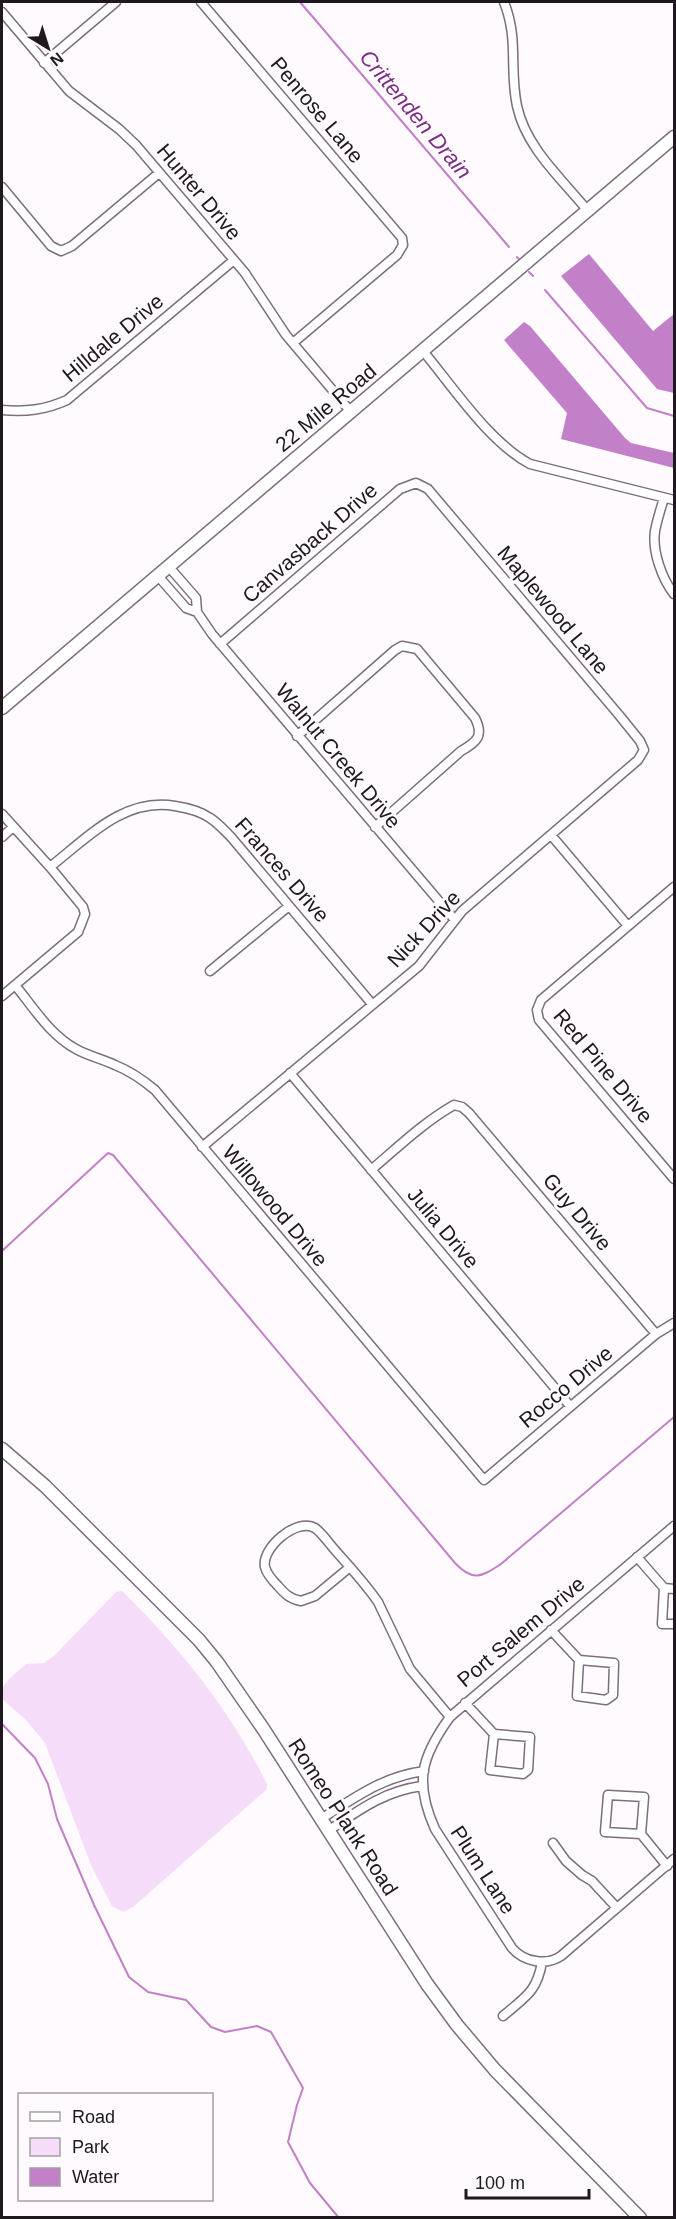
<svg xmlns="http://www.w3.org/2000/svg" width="676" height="2219" viewBox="0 0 676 2219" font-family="Helvetica,sans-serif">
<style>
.green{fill:#f5dcf8}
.water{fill:#c180c8}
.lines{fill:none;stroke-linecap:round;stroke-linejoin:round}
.stream{stroke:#c180c8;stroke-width:2}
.street-casing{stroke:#7d6d7f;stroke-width:11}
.secondary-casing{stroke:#7d6d7f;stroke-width:15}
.street{stroke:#fff;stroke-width:8}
.secondary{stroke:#fff;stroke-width:12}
.labels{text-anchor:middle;stroke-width:6;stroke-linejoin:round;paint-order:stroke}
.street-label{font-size:21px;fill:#1f181f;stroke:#fefafe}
.water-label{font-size:22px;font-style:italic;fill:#7b2e84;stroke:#fefafe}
</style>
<rect width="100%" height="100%" fill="#fefafe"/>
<path class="green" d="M122 1591C182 1650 229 1709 267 1784V1789L133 1907 123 1912 112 1906 91 1865 45 1743 26 1720 2 1699V1688L10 1678 26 1664 44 1663 55 1655 116 1592Z"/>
<path class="water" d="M589 254 653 331 674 314V393L657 389 561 276Z
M524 322 530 326 625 438 631 443 674 453V468L561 439 567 413 504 340Z"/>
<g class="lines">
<path class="stream" d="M300 2 509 247
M517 257 519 259
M529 272 533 276
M545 290 647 408 674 416
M2 1251 108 1153 113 1155 455 1563C473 1582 481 1577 501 1564L674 1417
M2 1724 35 1758 48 1784 57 1819 94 1905 129 1977 148 1992 186 2000 211 2027 225 2032 257 2026 271 2032 303 2088 297 2105 288 2142 310 2183 339 2218"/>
<defs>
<path id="street" d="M201 2 402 238 403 245 397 255 293 343
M504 2C519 40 509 68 517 106 526 148 562 179 588 211
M2 12 69 91 119 129 136 145 245 273 286 335 351 412
M44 63 116 2
M2 187 51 246 61 251 72 246 159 173
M423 351C453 387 489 442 530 464L674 500
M2 410C26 412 45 410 67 400L234 260
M664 498C661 508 657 520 655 531 652 551 662 579 674 594
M169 567 196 598 197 612 212 634 455 920
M158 576 186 608 197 612
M297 736 395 650 402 646 417 649 475 718C484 736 477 742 461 751L375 827
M2 814 50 867 83 907 85 914 78 932 2 996
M551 835 628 926
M2 837 13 827
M50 867C87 838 124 797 175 806 188 808 200 811 210 818 218 823 225 831 231 837L372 1004
M674 887 541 1000 537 1010 539 1020 674 1179
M210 971 289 906
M15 985C33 1007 50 1035 76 1049 88 1056 103 1059 115 1065 130 1071 143 1080 155 1090L484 1480 656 1334 674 1323
M290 1073 570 1406
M202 1147 419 966 462 911 638 760 644 750 640 741 619 715 428 489 416 483 400 489 220 644
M371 1170C398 1147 424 1122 454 1105L462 1107 469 1113 656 1334
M674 1526 450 1717C421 1757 414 1782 435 1829L512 1948C524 1962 546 1966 561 1956L674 1859
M637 1557 664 1588 662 1624H674
M350 1567 315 1596 301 1601C290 1599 285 1594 278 1586 273 1581 267 1575 265 1567 261 1548 297 1517 315 1528 322 1533 328 1542 334 1549 349 1566 365 1583 378 1602L410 1669 450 1717
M664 1588 674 1589
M551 1630 579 1660 614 1663 613 1695 606 1700 577 1696 579 1660
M465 1703 494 1734 530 1737 528 1770 523 1774 490 1770 494 1734
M321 1819C356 1797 382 1777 424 1771
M328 1831C359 1810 384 1791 422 1786
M641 1834 605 1832 608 1795 644 1797 641 1834 667 1866
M553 1843 566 1861 582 1875 592 1881 617 1908
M503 2016C525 1997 537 1992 542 1962"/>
<path id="secondary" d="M2 708 674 137
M2 1449 45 1486 199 1640 217 1662 264 1730 427 1984 457 2025 495 2070 640 2218"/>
</defs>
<use href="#street" class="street-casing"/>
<use href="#secondary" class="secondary-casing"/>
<use href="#street" class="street"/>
<use href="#secondary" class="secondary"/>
</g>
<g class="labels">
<g class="street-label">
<text transform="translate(317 110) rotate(50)" y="7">Penrose Lane</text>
<text transform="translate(199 192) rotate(50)" y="7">Hunter Drive</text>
<text transform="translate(113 338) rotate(-40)" y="7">Hilldale Drive</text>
<text transform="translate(326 408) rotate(-40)" y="7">22 Mile Road</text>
<text transform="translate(310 543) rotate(-41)" y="7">Canvasback Drive</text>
<text transform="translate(553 610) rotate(50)" y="7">Maplewood Lane</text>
<text transform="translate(338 756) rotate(50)" y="7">Walnut Creek Drive</text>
<text transform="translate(282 870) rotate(49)" y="7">Frances Drive</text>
<text transform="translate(424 929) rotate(-47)" y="7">Nick Drive</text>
<text transform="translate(603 1066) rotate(50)" y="7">Red Pine Drive</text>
<text transform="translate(275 1206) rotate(50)" y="7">Willowood Drive</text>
<text transform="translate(577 1212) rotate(50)" y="7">Guy Drive</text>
<text transform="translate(443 1228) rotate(50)" y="7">Julia Drive</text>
<text transform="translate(566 1387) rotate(-40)" y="7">Rocco Drive</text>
<text transform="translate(521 1632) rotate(-40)" y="7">Port Salem Drive</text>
<text transform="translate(343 1817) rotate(57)" y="7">Romeo Plank Road</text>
<text transform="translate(483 1870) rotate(57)" y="7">Plum Lane</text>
</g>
<g class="water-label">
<text transform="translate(416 114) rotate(50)" y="8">Crittenden Drain</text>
</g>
</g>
<rect width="676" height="2219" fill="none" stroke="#1f181f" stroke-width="6"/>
<rect x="18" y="2093" width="195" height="108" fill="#fefafe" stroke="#a5a0a5" stroke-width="1.5"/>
<rect x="30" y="2112" width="30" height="9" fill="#ffffff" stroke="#a5a0a5" stroke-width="1.5"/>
<text x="72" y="2123" font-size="18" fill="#1f181f">Road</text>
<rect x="30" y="2138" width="30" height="18" fill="#f5dcf8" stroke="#a5a0a5" stroke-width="1.5"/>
<text x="72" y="2153" font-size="18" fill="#1f181f">Park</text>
<rect x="30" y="2168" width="30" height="18" fill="#c180c8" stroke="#a5a0a5" stroke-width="1.5"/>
<text x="72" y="2183" font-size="18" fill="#1f181f">Water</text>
<g transform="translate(48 48) rotate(142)" stroke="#fefafe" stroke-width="4.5" paint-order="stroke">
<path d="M0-4.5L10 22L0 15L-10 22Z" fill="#1f181f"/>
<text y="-9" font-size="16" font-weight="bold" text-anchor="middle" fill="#1f181f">N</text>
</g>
<path d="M466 2189v9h123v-9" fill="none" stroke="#1f181f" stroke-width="3"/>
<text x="475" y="2189" font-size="18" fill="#1f181f" stroke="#fefafe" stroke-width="4.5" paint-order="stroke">100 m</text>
</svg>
